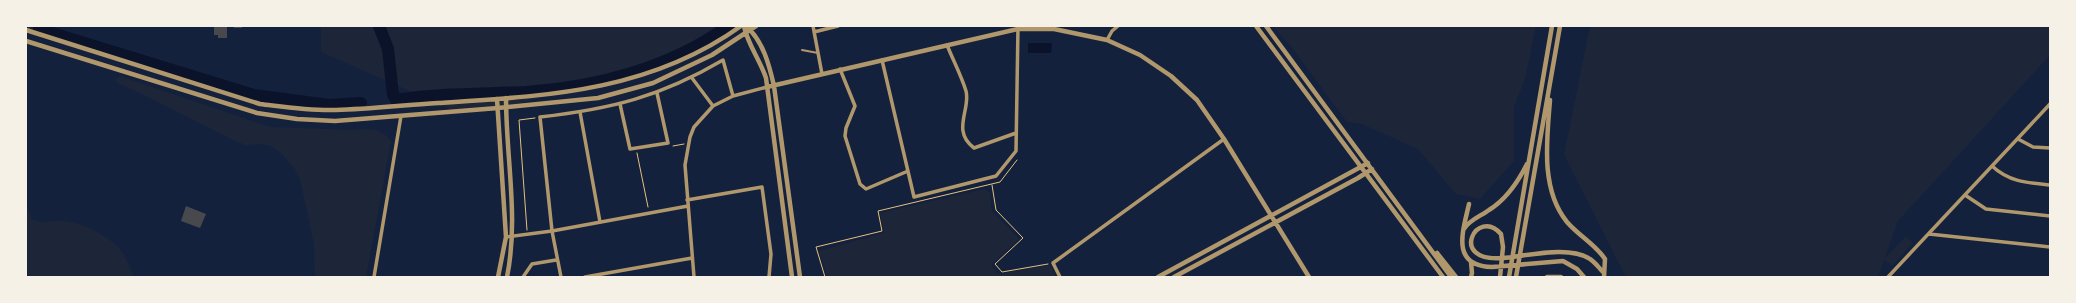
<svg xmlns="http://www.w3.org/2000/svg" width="2076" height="303" viewBox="0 0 2076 303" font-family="'Archivo Narrow',sans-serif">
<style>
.green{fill:#1d2539}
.water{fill:#0b132b}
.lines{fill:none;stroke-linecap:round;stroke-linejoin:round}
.river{stroke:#0b132b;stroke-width:12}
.building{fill:#48494c}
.path{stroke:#e5c07b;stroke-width:1}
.service{stroke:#b1986c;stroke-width:2}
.minor{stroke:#b1986c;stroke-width:3.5}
.tertiary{stroke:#b1986c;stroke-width:4.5}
</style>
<rect width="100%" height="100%" fill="#14213d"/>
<path class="green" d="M321 26H725L705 43 622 77 516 104 457 112 321 52Z
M1273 26H1536L1525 79 1514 107V161L1480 199 1456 194 1418 149 1362 124 1347 122 1293 49Z
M1590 26H2050V55L1898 221 1878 277H1626L1564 155Z
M120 76 270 127 355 130C370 128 383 128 391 142L366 277H315L314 245 311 230 300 179 295 169 282 154 271 146 259 144 246 145 237 142 146 96 119 84 115 80Z
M985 189 990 193 992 211 1019 239 991 265 998 274 1050 265 1056 277H827L819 251 884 233 880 213Z
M26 205 32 219C45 225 49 220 62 221 81 222 105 234 118 247 125 254 130 268 134 277H26Z
M1906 236 1913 243 1892 266 1884 259Z"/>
<path class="water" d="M1028 43H1052L1051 53H1028Z"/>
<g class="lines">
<path class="river" d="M379 26 388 49 393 95 398 100
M39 29 254 95 329 105 361 103
M396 100C438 93 483 94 526 92 596 87 670 68 728 26"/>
</g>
<path class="building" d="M214 26H227V38H218V35H214Z
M234 26H242V28H234Z
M186 206 206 214 200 228 181 221Z"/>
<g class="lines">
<path class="path" d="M673 146 684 144
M637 153 648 207
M992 185 996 210 1023 238 995 264 1002 272 1048 264
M527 230 519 120 535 118
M825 277 816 247 882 231 878 211 1000 182 1017 160"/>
<path class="service" d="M802 50 818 53"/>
<path class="minor" d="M813 26 822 74
M814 32 838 26
M1107 40 1112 31 1118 26
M947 45C953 60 961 75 966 91 971 109 951 131 974 148L1016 133
M882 60 914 197 996 176 1016 151 1018 26
M840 69 855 106 846 128 845 136 860 184 866 189 908 171
M692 78 713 106
M620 104 630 149 668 143 657 93
M580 112 600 222
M2018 139 2033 147 2050 148
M1992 166C2009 182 2028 183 2050 185
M1965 195 1986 209 2050 216
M687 200 762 187 771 254 769 277
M1929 234 2050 247
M506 237 552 231 688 206
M374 277 401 116
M523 277 532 264 556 260
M561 277 552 231 540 117C611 109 660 97 723 60L733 96
M585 277 692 258
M694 277 685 165 690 137 694 127 713 106 733 96 767 87
M1060 277 1053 263 1224 139
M1888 277 2050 104"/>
<path class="tertiary" d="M744 26C747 43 760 60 766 78L792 277
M746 26C763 41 769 64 774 86L800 277
M1256 26 1443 277
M1266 26 1451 277
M26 30 260 104C285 107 310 111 336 110 370 109 404 105 438 103 546 96 649 92 741 26
M26 41 257 113 297 119 335 121 498 108 598 98 653 83 712 55 756 26
M767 87 1018 29H1054L1107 40 1140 55 1171 76 1197 100 1224 139 1309 277
M506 98C506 158 519 218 507 277
M497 99 506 237 498 277
M1550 100C1547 139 1540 189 1567 222 1579 236 1595 244 1605 259L1604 277
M1469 204C1463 231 1450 266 1492 267L1563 261 1577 269 1584 277
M1464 229C1469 220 1481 216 1489 210 1507 199 1518 182 1527 164
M1437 253 1456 277
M1158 277 1368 163
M1174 277 1358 178 1372 169
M1471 277 1472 273 1471 262
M1500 277 1503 247 1501 234C1477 206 1447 263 1503 258 1527 256 1569 245 1590 259 1595 262 1599 268 1603 272
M1509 277 1552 26
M1516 277 1560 26
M1547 277H1561"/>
</g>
<rect width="2076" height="303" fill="none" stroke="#f6f1e7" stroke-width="54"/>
</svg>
